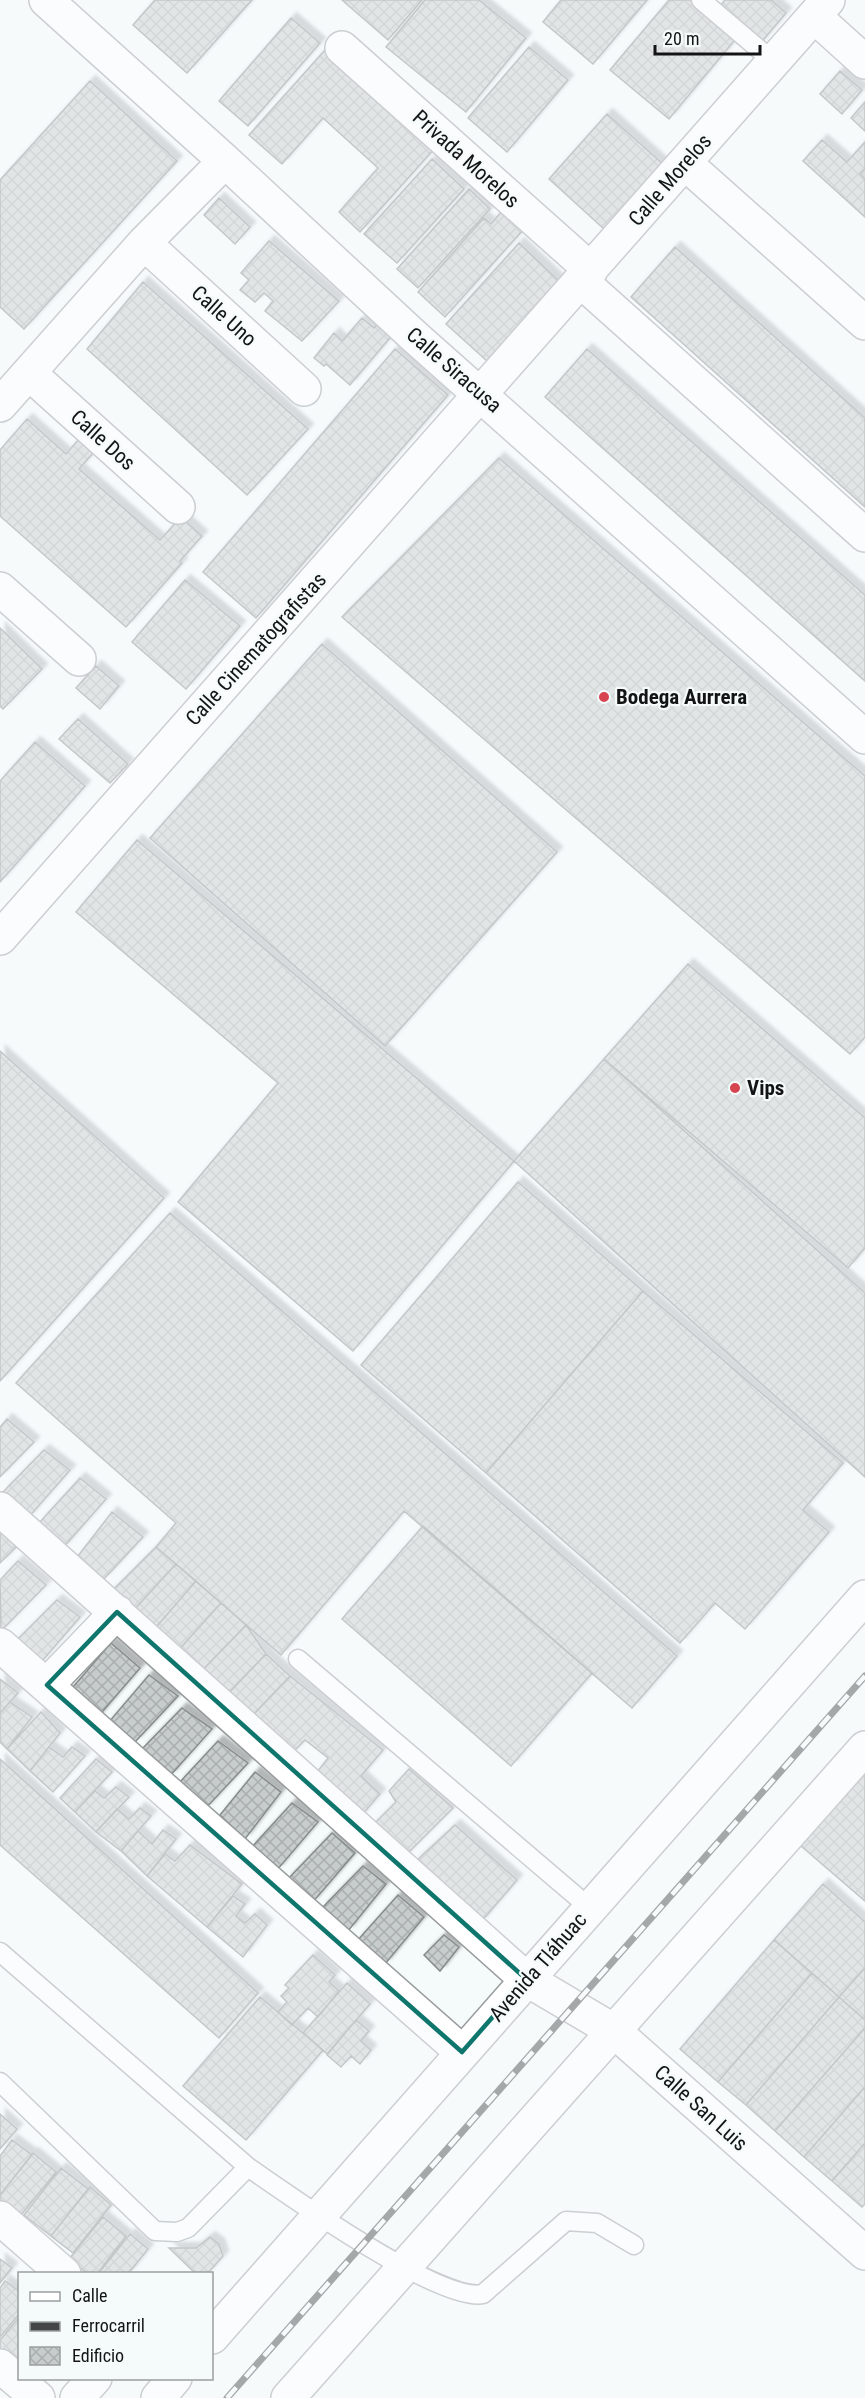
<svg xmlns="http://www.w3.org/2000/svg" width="865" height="2398" viewBox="0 0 865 2398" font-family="'Roboto Condensed',sans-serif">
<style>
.building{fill:url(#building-cross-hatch);stroke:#868b8b;stroke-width:1.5;filter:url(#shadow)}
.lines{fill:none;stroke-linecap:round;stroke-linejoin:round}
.lane-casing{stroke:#989c9d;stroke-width:21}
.street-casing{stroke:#989c9d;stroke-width:36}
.secondary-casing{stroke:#989c9d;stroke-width:36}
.lane{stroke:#fff;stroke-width:18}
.street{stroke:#fff;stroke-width:33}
.secondary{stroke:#fff;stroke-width:33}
.rail-casing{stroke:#444546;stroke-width:7}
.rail{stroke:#f5fafb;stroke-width:4.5;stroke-dasharray:14;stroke-linecap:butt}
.marked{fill:none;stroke:#0f766e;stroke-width:4.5;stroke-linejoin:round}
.poi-dot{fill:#d5444f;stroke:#f5fafb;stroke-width:2}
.labels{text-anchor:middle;stroke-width:4.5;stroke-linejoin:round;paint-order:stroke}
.street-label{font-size:21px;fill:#131414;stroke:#f5fafb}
.poi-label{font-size:21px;font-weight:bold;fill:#131414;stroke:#f5fafb;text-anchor:start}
</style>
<defs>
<pattern id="building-cross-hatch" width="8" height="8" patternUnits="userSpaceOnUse" patternTransform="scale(1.5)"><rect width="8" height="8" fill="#c7cccc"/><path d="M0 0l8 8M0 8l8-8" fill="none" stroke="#aaaeae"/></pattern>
<filter id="shadow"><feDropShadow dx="5.5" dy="-5.5" stdDeviation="1.5" flood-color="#0004"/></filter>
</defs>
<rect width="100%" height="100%" fill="#f5fafb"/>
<path class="building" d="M155 0H252L187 73 133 25Z
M342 0H422L388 40Z
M425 0H479L526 38 466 112 386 47Z
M561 0H647L593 64 543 22Z
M669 0H696L739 35 669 119 610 70Z
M725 0H771L786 13 758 46 716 11Z
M291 18 320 43 248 126 219 101Z
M529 47 568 80 507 152 468 118Z
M325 50 434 149 360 232 339 212 378 168 323 118 282 164 249 135Z
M840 71 862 90 842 114 820 94Z
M90 81 177 161 24 329 0 307V180Z
M865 102V131L851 118Z
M607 114 663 164 604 229 549 179Z
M822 140 847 162 865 142V169L860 174 865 179V217L803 161Z
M432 159 464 189 397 263 364 234Z
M469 189 490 209 418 288 397 269Z
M219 198 250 227 235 244 204 215Z
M502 211 523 230 445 317 418 292 484 218 491 224Z
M269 241 339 301 302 341 265 311 273 301 264 293 255 302 240 290 249 280 241 273Z
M519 243 559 281 487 361 446 324Z
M675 247 865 418V507L631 297Z
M143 282 308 429 247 495 87 349Z
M362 318 374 328 380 321 394 333 350 385 326 364 324 366 314 358 334 333 342 341Z
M395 349 448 395 256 618 203 572Z
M587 349 865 595V681L545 397Z
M27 419 66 454 86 431 101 444 79 469 160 540 181 517 202 536 180 561 182 563 126 627 0 516V450Z
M499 458 865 776V1037L850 1054 342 617Z
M185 580 240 626 186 689 132 642Z
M0 628 42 669 3 709 0 706Z
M322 644 557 852 385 1046 150 838Z
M96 666 119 686 100 709 76 688Z
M78 719 128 764 110 783 59 739Z
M35 742 85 786 0 882V781Z
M137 840 514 1161 353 1351 178 1202 278 1083 76 912Z
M688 964 865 1118V1248L848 1268 604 1059Z
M0 1051 164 1198 0 1381Z
M604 1059 865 1293V1477L514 1161Z
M518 1182 643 1291 486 1473 361 1365Z
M170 1213 677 1656 632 1708 404 1511 281 1655 156 1547 176 1523 16 1383Z
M643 1291 843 1463 803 1510 829 1532 745 1629 715 1603 680 1643 486 1473Z
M7 1419 34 1442 0 1477V1427Z
M44 1450 70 1470 28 1518 3 1492Z
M80 1478 106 1499 63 1548 39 1523Z
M112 1512 143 1537 104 1579 78 1556Z
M423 1526 592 1673 511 1766 342 1619Z
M0 1530 18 1545 0 1563Z
M156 1547 176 1564 133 1611 109 1594Z
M18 1561 46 1585 1 1631 0 1580Z
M176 1564 196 1581 151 1633 133 1611Z
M196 1581 221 1603 176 1653 151 1633Z
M57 1600 80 1617 36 1668 13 1644Z
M221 1603 246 1625 199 1674 176 1653Z
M246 1625 266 1654 224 1698 199 1674Z
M111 1643 140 1668 97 1718 67 1694Z
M266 1654 290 1676 249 1719 224 1698Z
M149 1675 178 1696 135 1742 108 1723Z
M290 1676 383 1750 361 1776 380 1794 360 1817 311 1780 328 1758 305 1740 289 1756 249 1719Z
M0 1679 18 1693 0 1713Z
M10 1702 32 1717 7 1749 0 1742V1713Z
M182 1708 212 1729 170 1776 142 1749Z
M41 1712 60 1733 30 1771 7 1749Z
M218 1741 248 1763 205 1809 179 1783Z
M49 1747 63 1757 72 1747 85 1756 53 1792 30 1771Z
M865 1757V1901L794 1840Z
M0 1759 258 1993 219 2038 0 1845Z
M96 1759 112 1772 75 1812 60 1798Z
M409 1769 453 1808 401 1860 371 1827 396 1802 389 1791Z
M255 1772 281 1792 245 1839 220 1815Z
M116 1787 129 1797 96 1832 75 1812 95 1791 104 1798Z
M292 1803 318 1822 277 1870 251 1848Z
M140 1808 151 1816 121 1851 96 1832 117 1809 129 1819Z
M455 1825 517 1880 481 1922 415 1862Z
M163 1830 176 1839 147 1876 121 1851 138 1831 152 1844Z
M332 1833 355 1853 312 1903 287 1880Z
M190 1845 242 1884 207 1927 147 1876 165 1854 175 1861Z
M363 1866 386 1884 348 1931 322 1908Z
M823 1884 865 1922V1968L839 1997 774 1940Z
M398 1895 424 1917 385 1964 357 1941Z
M233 1896 245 1904 236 1916 245 1923 255 1914 267 1925 243 1957 207 1927Z
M444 1935 459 1947 440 1971 424 1955Z
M774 1940 812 1973 718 2082 680 2049Z
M313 1955 335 1975 329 1982 339 1991 318 2017 308 2008 292 2025 278 2012 287 2002 281 1996 289 1988 285 1985Z
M865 1968V2020L839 1997Z
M812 1973 839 1997 746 2105 718 2082Z
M347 1983 370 2004 327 2054 303 2033Z
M260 1997 323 2050 246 2140 183 2086Z
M839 1997 865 2020V2028L775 2131 746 2105Z
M356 2020 369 2031 361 2041 371 2050 360 2064 351 2056 341 2067 327 2055Z
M865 2028V2087L804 2157 775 2131Z
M865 2087V2143L832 2181 804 2157Z
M0 2114 17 2129 0 2149Z
M12 2140 32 2155 0 2195V2156Z
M865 2143V2204L862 2207 832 2181Z
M33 2153 56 2172 17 2220 0 2207V2195Z
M61 2168 88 2189 51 2236 24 2215Z
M90 2187 111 2205 73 2253 51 2236Z
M103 2217 126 2236 97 2274H88L69 2259Z
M130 2234 148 2249 128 2274H98Z
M210 2237 219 2244 223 2256 207 2274H196L169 2248H196Z
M0 2259 12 2268 0 2283Z
M5 2281 20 2292V2313L0 2337V2288Z
M20 2316V2365L0 2349V2340Z"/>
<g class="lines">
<defs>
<path id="lane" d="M701 0 774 62
M298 1659 590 1908
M0 1952 248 2167
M0 2082 155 2231 177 2232 188 2228 248 2167C288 2195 441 2303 483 2294L566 2221 597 2223 634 2245"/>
<path id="street" d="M46 0 225 161 415 337 865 737
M814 16 865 62
M342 48 591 270
M685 163 865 323
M144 243 304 389
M581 281 865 535
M29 373 178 507
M0 405 144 243 225 161
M0 589 79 659
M0 938 828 0
M0 1509 526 1979 614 2031 865 2253
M0 1645 462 2052
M47 1685 117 1612
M0 2218 64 2274
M0 2366 38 2398
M77 2398 95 2378"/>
<path id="secondary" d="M212 2337 865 1597
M158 2398 175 2378
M288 2398 865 1748"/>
</defs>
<use href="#lane" class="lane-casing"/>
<use href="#street" class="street-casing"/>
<use href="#secondary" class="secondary-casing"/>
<use href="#lane" class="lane"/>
<use href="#street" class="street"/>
<use href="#secondary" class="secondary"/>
<defs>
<path id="rail" d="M227 2398 865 1676"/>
</defs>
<use href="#rail" class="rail-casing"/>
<use href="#rail" class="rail"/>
</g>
<path d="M0 0H865V2398H0ZM117 1612 526 1979 462 2052 47 1685Z" fill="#f5fafb" fill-opacity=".55" fill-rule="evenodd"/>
<path class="marked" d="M117 1612 526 1979 462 2052 47 1685Z"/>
<g class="poi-dot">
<circle cx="604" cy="697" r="6"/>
<circle cx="735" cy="1088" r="6"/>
</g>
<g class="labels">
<g class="street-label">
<text transform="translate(466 159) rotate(42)" y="7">Privada Morelos</text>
<text transform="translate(670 180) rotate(-49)" y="7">Calle Morelos</text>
<text transform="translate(224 316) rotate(42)" y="7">Calle Uno</text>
<text transform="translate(454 370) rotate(41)" y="7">Calle Siracusa</text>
<text transform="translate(103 440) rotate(42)" y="7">Calle Dos</text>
<text transform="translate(256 649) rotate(-48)" y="7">Calle Cinematografistas</text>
<text transform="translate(538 1967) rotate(-49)" y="7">Avenida Tláhuac</text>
<text transform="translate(701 2108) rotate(42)" y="7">Calle San Luis</text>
</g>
<g class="poi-label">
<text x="616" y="704">Bodega Aurrera</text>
<text x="747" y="1095">Vips</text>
</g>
</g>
<rect x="18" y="2272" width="195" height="108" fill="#f5fafb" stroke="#9b9e9f" stroke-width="1.5"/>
<rect x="30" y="2292" width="30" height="9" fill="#ffffff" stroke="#9b9e9f" stroke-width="1.5"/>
<text x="72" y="2302" font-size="18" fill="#131414">Calle</text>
<rect x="30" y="2322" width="30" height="9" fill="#444546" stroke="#9b9e9f" stroke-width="1.5"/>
<text x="72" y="2332" font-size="18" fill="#131414">Ferrocarril</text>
<rect x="30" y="2347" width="30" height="18" fill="url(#building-cross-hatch)" stroke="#9b9e9f" stroke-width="1.5"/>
<text x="72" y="2362" font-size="18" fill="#131414">Edificio</text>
<path d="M655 45v9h105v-9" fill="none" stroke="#131414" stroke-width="3"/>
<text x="664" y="45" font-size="18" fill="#131414" stroke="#f5fafb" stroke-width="4.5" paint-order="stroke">20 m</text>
</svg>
